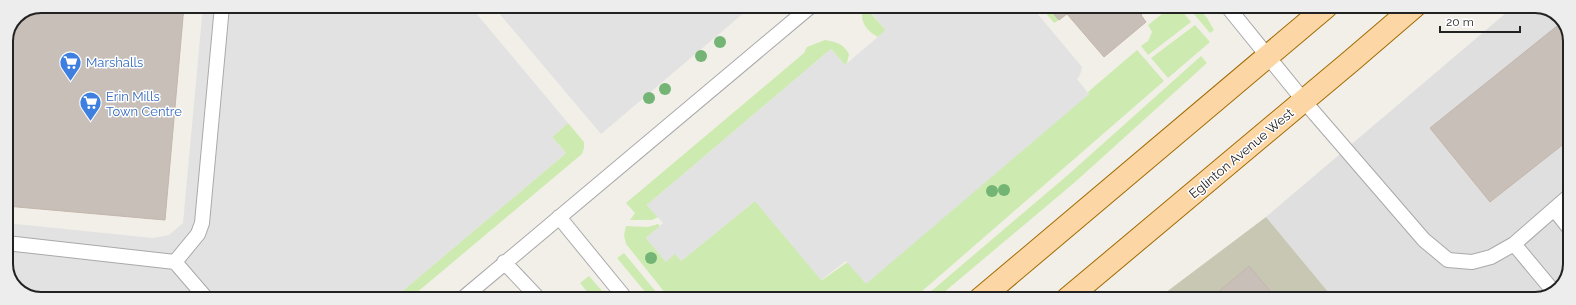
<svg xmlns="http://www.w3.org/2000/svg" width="1576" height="305" viewBox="0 0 1576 305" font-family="Raleway,sans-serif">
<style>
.residential{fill:#e0dfdf}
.construction{fill:#c7c7b4}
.grass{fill:#cdebb0}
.parking{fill:#e2e2e2}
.building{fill:#c7bfb8;stroke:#c4b6ab}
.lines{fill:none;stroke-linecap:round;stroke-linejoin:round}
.service-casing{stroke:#a9a9a9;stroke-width:16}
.primary-casing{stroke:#a06b00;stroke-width:24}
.service{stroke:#fff;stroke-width:14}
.primary{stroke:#fcd6a4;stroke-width:22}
.tree{fill:#74b475}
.labels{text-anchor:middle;stroke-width:3;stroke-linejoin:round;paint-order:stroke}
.shop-label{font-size:13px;fill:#366cbe;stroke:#fff;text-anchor:start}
.street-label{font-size:13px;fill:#222;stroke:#fff}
.rim{fill:none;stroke:#222;stroke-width:2}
</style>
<rect width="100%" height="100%" fill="#f2efe9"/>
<path class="residential" d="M1513 7H1542L1560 16 1570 37 1569 271 1558 290 1535 299H1334L1266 217Z"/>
<path class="construction" d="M1266 217 1334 299H1157Z"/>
<path class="grass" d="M864 6H881L872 15 886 30 878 37C866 31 858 20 864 6Z
M1040 6H1047L1059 20 1054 23Z
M1172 6H1178L1191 22 1148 55 1141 46 1148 41 1152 32 1148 25Z
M1187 6H1197L1207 18 1214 30 1210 33Z
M1195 25 1210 42 1168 78 1151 58Z
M825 40C836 42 843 43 849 54L847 63 845 65 831 49 647 205 658 217 652 220H630L635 213 626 203 804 53 807 47Z
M1137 50 1164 81 913 299H670L626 244 624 235 626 226 648 227 658 224 660 226 646 238 666 261 675 253 681 261 755 201 822 280 1089 94 1088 92Z
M1201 56 1207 63 1074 183 936 299H922L1069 174Z
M568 123 584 142V148L582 154 409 299H393L566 153 552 137Z
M624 253 662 299H651L617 258Z
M589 276 609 299H593L580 283Z"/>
<path class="parking" d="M203 6H470L568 123 552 137 566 153 393 299 34 298 15 287 6 268V223L153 238 169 235 183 223Z
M493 6H752L601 134Z
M881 6H1031L1082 67 1080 75 1077 79 1089 94 866 284 846 261 821 280 755 201 681 261 675 254 666 262 646 238 663 223 647 205 831 49 845 65 886 30 872 14Z"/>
<path class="building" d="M41 6H184L165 220 6 206V41L16 16Z
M1047 6H1151L1141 15 1146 22 1104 57 1067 14 1059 20Z
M1562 22 1570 37V139L1490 202 1430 128Z
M1249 266 1277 299H1210Z
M1506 292 1512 299H1497Z"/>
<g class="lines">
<defs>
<path id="service" d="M1227 6 1304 101 1424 240 1448 260 1472 262 1491 257 1514 244 1569 196
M1554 209 1569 228
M559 217 626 299
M6 243 175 262
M1514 244 1554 292
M504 262 539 299
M206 298 175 262 198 234 202 223 222 6
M462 299 811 6"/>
<path id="primary" d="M980 299 1326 7
M1067 299 1351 61 1414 7"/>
</defs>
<use href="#service" class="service-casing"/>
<use href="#primary" class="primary-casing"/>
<use href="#service" class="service"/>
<use href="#primary" class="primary"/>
</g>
<g class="tree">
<circle cx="720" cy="42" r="6"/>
<circle cx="701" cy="56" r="6"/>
<circle cx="665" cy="89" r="6"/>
<circle cx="649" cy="98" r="6"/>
<circle cx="1004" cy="190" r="6"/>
<circle cx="992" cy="191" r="6"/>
<circle cx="651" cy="258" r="6"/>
</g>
<defs>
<symbol id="supermarket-pin" viewBox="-11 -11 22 30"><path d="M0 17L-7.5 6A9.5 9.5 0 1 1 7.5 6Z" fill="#3f7fe0" stroke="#fff"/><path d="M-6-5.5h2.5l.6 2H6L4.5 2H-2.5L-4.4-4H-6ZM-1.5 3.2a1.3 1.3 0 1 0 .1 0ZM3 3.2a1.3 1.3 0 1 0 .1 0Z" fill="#fff"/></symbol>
</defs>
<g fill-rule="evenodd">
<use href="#supermarket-pin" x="58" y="50" width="25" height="34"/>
<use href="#supermarket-pin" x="78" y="90" width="25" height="34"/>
</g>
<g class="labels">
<g class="shop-label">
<text x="86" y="67">Marshalls</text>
<text x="106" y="101">Erin Mills<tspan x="106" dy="15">Town Centre</tspan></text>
</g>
<g class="street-label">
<text transform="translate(1241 153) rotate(-40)" y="5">Eglinton Avenue West</text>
</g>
</g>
<path d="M0 0H1576V305H0ZM41 13H1535A28 28 0 0 1 1563 41V264A28 28 0 0 1 1535 292H41A28 28 0 0 1 13 264V41A28 28 0 0 1 41 13Z" fill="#ededed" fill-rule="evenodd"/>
<path class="rim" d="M41 13H1535A28 28 0 0 1 1563 41V264A28 28 0 0 1 1535 292H41A28 28 0 0 1 13 264V41A28 28 0 0 1 41 13Z"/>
<path d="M1440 26v6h80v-6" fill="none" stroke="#222222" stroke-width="2"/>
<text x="1446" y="26" font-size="12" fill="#222222" stroke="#ffffff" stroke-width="3" paint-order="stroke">20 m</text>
</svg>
